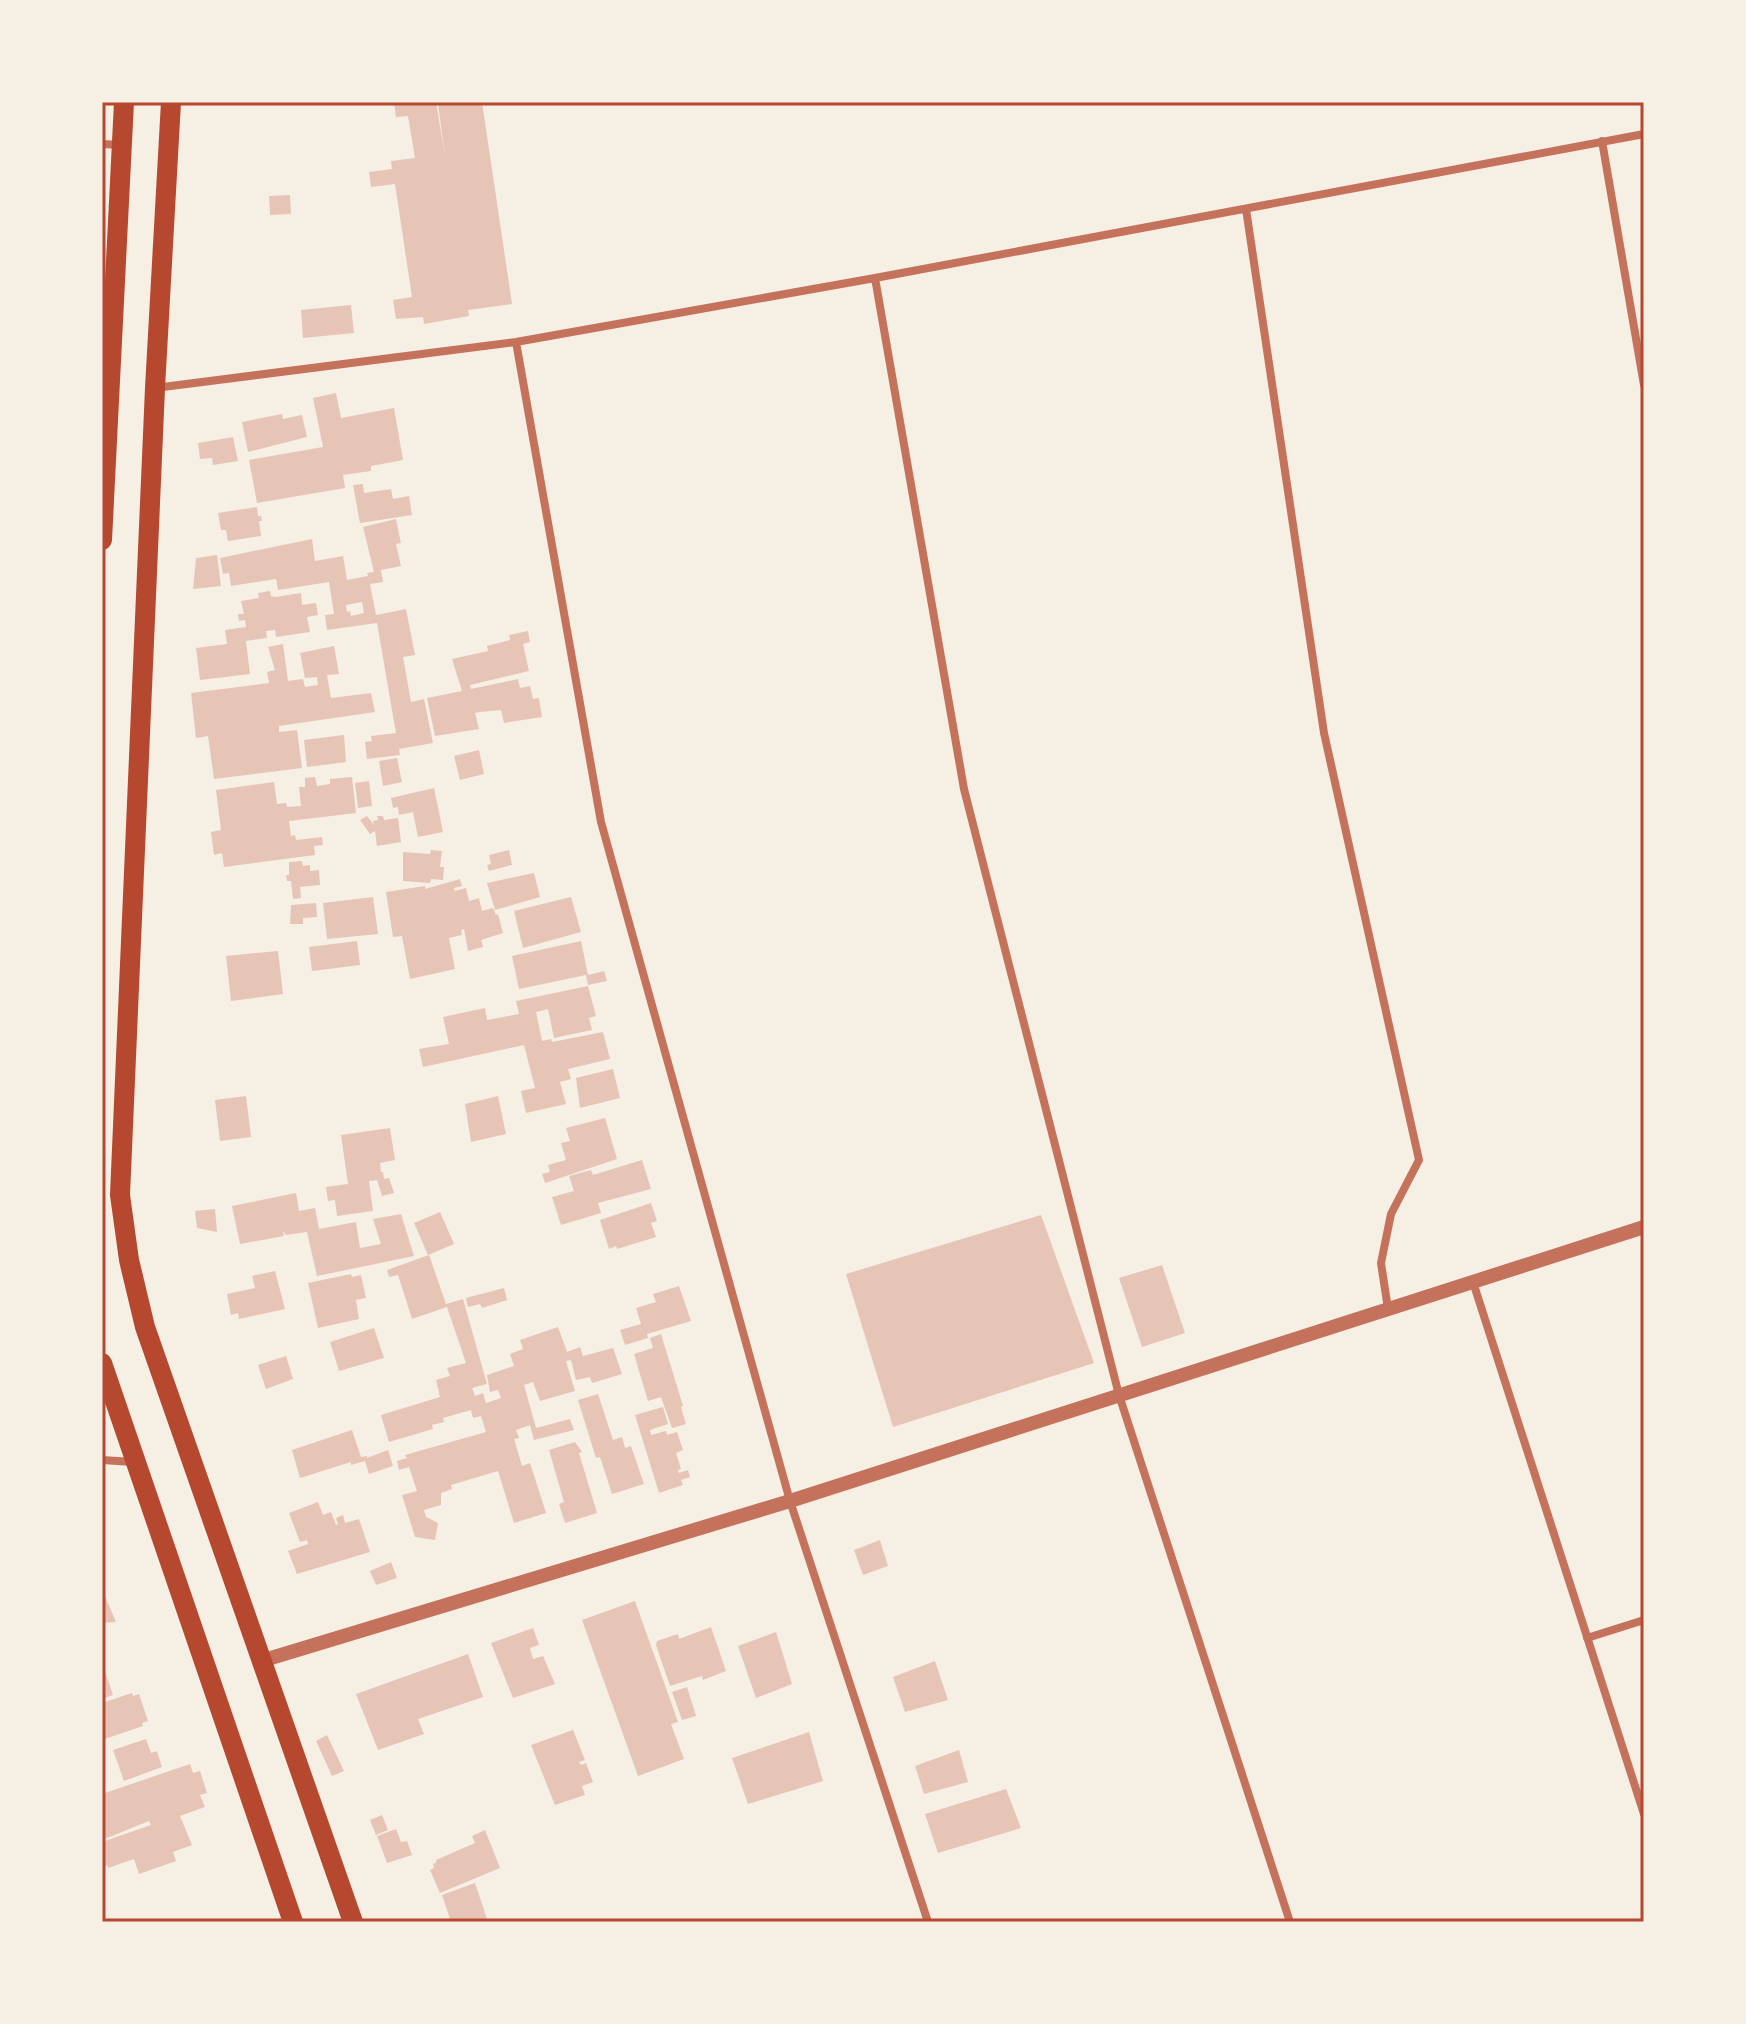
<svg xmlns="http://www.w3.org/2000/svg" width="1746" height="2024" viewBox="0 0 1746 2024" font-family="Mulish,sans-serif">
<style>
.building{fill:#e6c5b7;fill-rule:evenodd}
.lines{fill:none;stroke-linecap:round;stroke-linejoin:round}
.minor{stroke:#c5725c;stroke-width:8}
.tertiary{stroke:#c5725c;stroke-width:14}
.primary{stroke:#b5482f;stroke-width:20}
.neatline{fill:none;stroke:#b5482f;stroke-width:3}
</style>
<rect width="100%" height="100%" fill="#f6efe4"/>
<path class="building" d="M394 102H436L445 156 438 104 482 102 512 304 468 310 469 316 424 324 423 317 396 319 393 300 412 297 395 184 371 187 369 172 392 169 391 161 415 158 408 116 396 117Z
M290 195 291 214 270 215 269 196Z
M351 305 354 333 303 338 301 310Z
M336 393 341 418 394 408 403 460 371 466V471L343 475 345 488 257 503 249 460 323 447 313 398Z
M282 414 283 419 302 415 307 437 248 452 242 422Z
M233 437 238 461 213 465 212 458 200 459 198 443Z
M363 484 364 493 391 489 393 499 409 496 412 515 360 523 353 485Z
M257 507 258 516H261L262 521H259L261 536 228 541 226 530H221L218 513Z
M396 519 401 543 396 544 401 566 381 570 383 582 370 584 376 615 406 609 415 655 403 657 411 702 424 699 433 743 399 749 400 755 367 759 365 742 372 741 371 736 396 733 377 623 327 630 325 615 334 614 329 582 278 590 276 579 231 586 229 573 223 574 220 558 312 539 315 561 343 556 347 580 368 576 367 573 374 572 363 527ZM362 602 364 613 351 616 350 611 347 612 346 605Z
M217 555 221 586 193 589 196 558Z
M270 591 271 596 275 597 301 593 302 605 316 603 318 615 307 617 310 632 276 637 275 630 266 631 267 638 246 641 250 674 200 680 196 648 227 644 225 630 246 627 245 620 239 621 238 614H244L241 601 259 598 258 593Z
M528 631 530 642 523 644 529 671 470 685 471 689 518 679 520 688 530 686 533 699 539 698 542 717 504 723 501 710 480 712 475 713 479 729 435 736 427 698 462 691 452 659 488 651 487 646 510 640 509 635Z
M283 644 288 681 303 679 305 687 318 685 317 677 305 678 300 653 334 646 339 674 327 675 331 698 371 693 375 712 279 726V732L297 730 302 768 214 779 208 736 196 738 191 693 269 683 267 672 275 670 268 647Z
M344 735 346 762 307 767 304 740Z
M479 750 484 774 460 780 454 756Z
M397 758 402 782 383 786 379 761Z
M315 777 317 786 330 784V779L352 777 356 813 289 821 291 836 295 835 296 840 322 837 323 845 314 846 315 855 224 867 222 853 214 855 211 832 221 830 216 790 274 782 277 804 286 803 287 807 301 806 299 787H305V778Z
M369 781 372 806 358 808 355 783Z
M434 788 443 832 418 837 413 812 399 815 398 807 393 808 391 798Z
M367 816 374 825 373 821 378 820 377 816H383L384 820 398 818 401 842 377 846 375 831 370 834 360 820Z
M431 850 442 851 440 867H444L443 880 431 879 430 883 403 881V852L430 854Z
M509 850 512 865 489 871 487 865 491 864 489 855Z
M302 861 303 866 310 865V871L319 870 320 885 300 887 301 898 293 899 291 881H287L286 875H289V862Z
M534 873 540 897 495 910 487 883Z
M460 879 462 886 454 888 455 891 466 888 469 901 479 898 482 911 493 908 496 915 498 914 503 933 481 940 483 947 468 951 464 929 461 930 462 935 449 938 455 969 410 979 402 936 393 937 386 892 425 886V889Z
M373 897 378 934 327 939 323 903Z
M571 897 581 932 523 948 514 911Z
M316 903 317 917 303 918V924H290L291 905Z
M357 941 360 965 312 971 309 947Z
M581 941 588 975 604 971 607 981 588 985 586 975 519 989 512 956Z
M278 951 283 994 231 1001 226 956Z
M588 986 596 1016 589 1018 592 1030 554 1038 548 1009 536 1012 542 1041 551 1039 552 1042 603 1032 610 1059 568 1069 571 1079 560 1082 566 1104 526 1113 521 1091 535 1088 524 1045 423 1067 419 1049 449 1044 443 1017 485 1008 487 1020 519 1014 516 1001Z
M613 1069 620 1098 580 1108 576 1078Z
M246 1096 251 1137 220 1141 215 1100Z
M498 1096 506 1134 471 1142 465 1104Z
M605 1118 617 1159 545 1183 542 1174 550 1172 548 1165 566 1160 561 1143 570 1141 566 1128Z
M390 1128 395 1160 380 1163 381 1172H383L384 1179 389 1178 394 1193 382 1196 377 1180 369 1181 373 1211 337 1216 335 1200 328 1201 326 1187 348 1184 341 1135Z
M642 1160 651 1189 598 1203 601 1213 561 1225 552 1197 574 1191 569 1176 591 1170 593 1175Z
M296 1193 299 1211 315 1208 319 1229 356 1222 360 1248 381 1244 373 1219 401 1214 414 1256 317 1276 307 1232 286 1235 283 1231 284 1236 240 1244 232 1206Z
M651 1203 657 1221 651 1223 656 1237 617 1249 616 1246 609 1249 600 1220Z
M215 1209 217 1232 197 1228 195 1211Z
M440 1212 454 1244 428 1255 414 1223Z
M1041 1215 1094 1363 893 1427 846 1274Z
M429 1255 446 1304 463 1299 487 1384 472 1388 475 1396 483 1393 486 1403 501 1398 498 1390 490 1392 487 1375 514 1366 510 1354 523 1349 520 1340 558 1327 567 1352 580 1347 583 1356 613 1348 622 1374 592 1383 590 1377 576 1380 571 1360 566 1361 575 1391 540 1401 533 1382 524 1385 536 1428 570 1419 574 1430 534 1440 530 1425 516 1430 519 1438 514 1439 522 1466 530 1463 546 1513 514 1523 498 1471 451 1485 452 1489 441 1493V1505L424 1510 426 1517 438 1523 435 1540 415 1537 402 1495 417 1491 409 1467 399 1470 397 1461 407 1458 405 1455 486 1432 481 1416 473 1418 471 1410 443 1418 444 1422 432 1425 433 1429 389 1442 381 1415 440 1397 436 1380 450 1376 447 1368 466 1363 447 1307 412 1319 398 1275 389 1277 387 1270Z
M1162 1265 1185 1333 1142 1347 1119 1278Z
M275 1271 285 1309 239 1319 238 1313 231 1315 227 1294 255 1288 252 1276Z
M351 1274 352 1277 361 1275 366 1298 356 1300 359 1319 318 1328 308 1283Z
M679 1286 691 1321 647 1334 648 1338 625 1345 620 1330 641 1324 636 1308 656 1302 653 1294Z
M504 1288 507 1300 482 1308 480 1304 468 1307 466 1298Z
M374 1328 384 1358 339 1371 330 1342Z
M661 1334 683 1406 681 1407 686 1424 672 1428 661 1397 648 1401 634 1354 653 1348 650 1338Z
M286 1356 293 1379 266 1389 258 1365Z
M598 1394 613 1440 622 1437 625 1448 631 1446 644 1484 612 1494 600 1457 596 1458 578 1400Z
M663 1407 668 1424 650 1430 651 1435 666 1431 667 1435 677 1432 683 1450 676 1453 681 1469 678 1470 679 1473 688 1470 690 1477 681 1480 683 1485 659 1493 635 1415Z
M352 1430 361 1457 367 1456V1458L388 1450 393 1466 369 1474 365 1461 351 1465V1462L300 1478 292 1450Z
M575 1442 582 1452 579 1453 597 1513 565 1523 559 1504 564 1502 549 1450Z
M318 1502 323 1515 331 1512 336 1525 338 1524 336 1518 343 1515 345 1523 359 1519 370 1552 297 1574 288 1551 308 1544 307 1540 300 1542 289 1513Z
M880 1540 888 1566 863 1575 854 1550Z
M391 1562 397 1578 376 1585 370 1571Z
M102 1589 116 1622 102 1623Z
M635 1601 678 1722 671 1724 684 1759 638 1776 582 1620Z
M711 1627 726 1671 703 1680 702 1676 670 1686 656 1645 657 1641 678 1634 679 1639Z
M533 1628 539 1645 530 1648 533 1659 543 1656 555 1684 513 1698 491 1643Z
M776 1632 792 1684 756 1698 738 1646Z
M468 1654 483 1697 418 1719 424 1734 378 1750 356 1694Z
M935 1661 948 1700 905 1712 893 1677Z
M105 1671 113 1695 102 1699V1672Z
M687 1687 696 1716 682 1720 672 1692Z
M132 1693 133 1696 139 1694 148 1721 142 1723 143 1726 102 1740V1703Z
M573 1730 585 1760 579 1762 581 1765 586 1763 593 1782 582 1786 585 1795 555 1805 531 1745Z
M809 1732 823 1781 748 1804 732 1758Z
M327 1735 344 1771 332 1776 316 1741Z
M146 1739 151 1753 157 1751 162 1767 124 1781 113 1750Z
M959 1750 968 1782 924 1794 915 1766Z
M190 1764 193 1773 200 1771 207 1793 200 1795 205 1807 180 1816 192 1845 173 1852 176 1861 139 1874 134 1859 108 1868 107 1865 102 1867V1842L151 1825 149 1821 102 1840V1794Z
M1006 1789 1021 1828 938 1853 925 1814Z
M382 1815 388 1830 376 1835 370 1820Z
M396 1829 401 1842 407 1841 412 1855 387 1863 377 1836Z
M485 1830 500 1868 440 1893 430 1870 434 1868 433 1864 436 1863V1860L475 1843 472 1836Z
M475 1883 488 1922H451L442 1895Z"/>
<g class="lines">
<path class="minor" d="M1602 141 1644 385
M102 144 121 145
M1246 209 1324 733 1419 1160 1391 1214 1381 1263 1388 1309
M875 278 964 789 1119 1395 1290 1922
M516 342 601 822 790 1501 928 1922
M155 388 516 342 875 278 1644 134
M1473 1282 1644 1814
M102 1460 133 1462
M1587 1638 1644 1620"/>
<path class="tertiary" d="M261 1661 790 1501 1644 1227"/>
<path class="primary" d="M171 102 155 388 120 1195 129 1260 145 1327 353 1922
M102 540 124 102
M102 1363 293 1922"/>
</g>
<rect width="1746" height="2024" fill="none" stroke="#f6efe4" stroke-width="208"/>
<rect x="104" y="104" width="1538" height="1816" class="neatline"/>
</svg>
